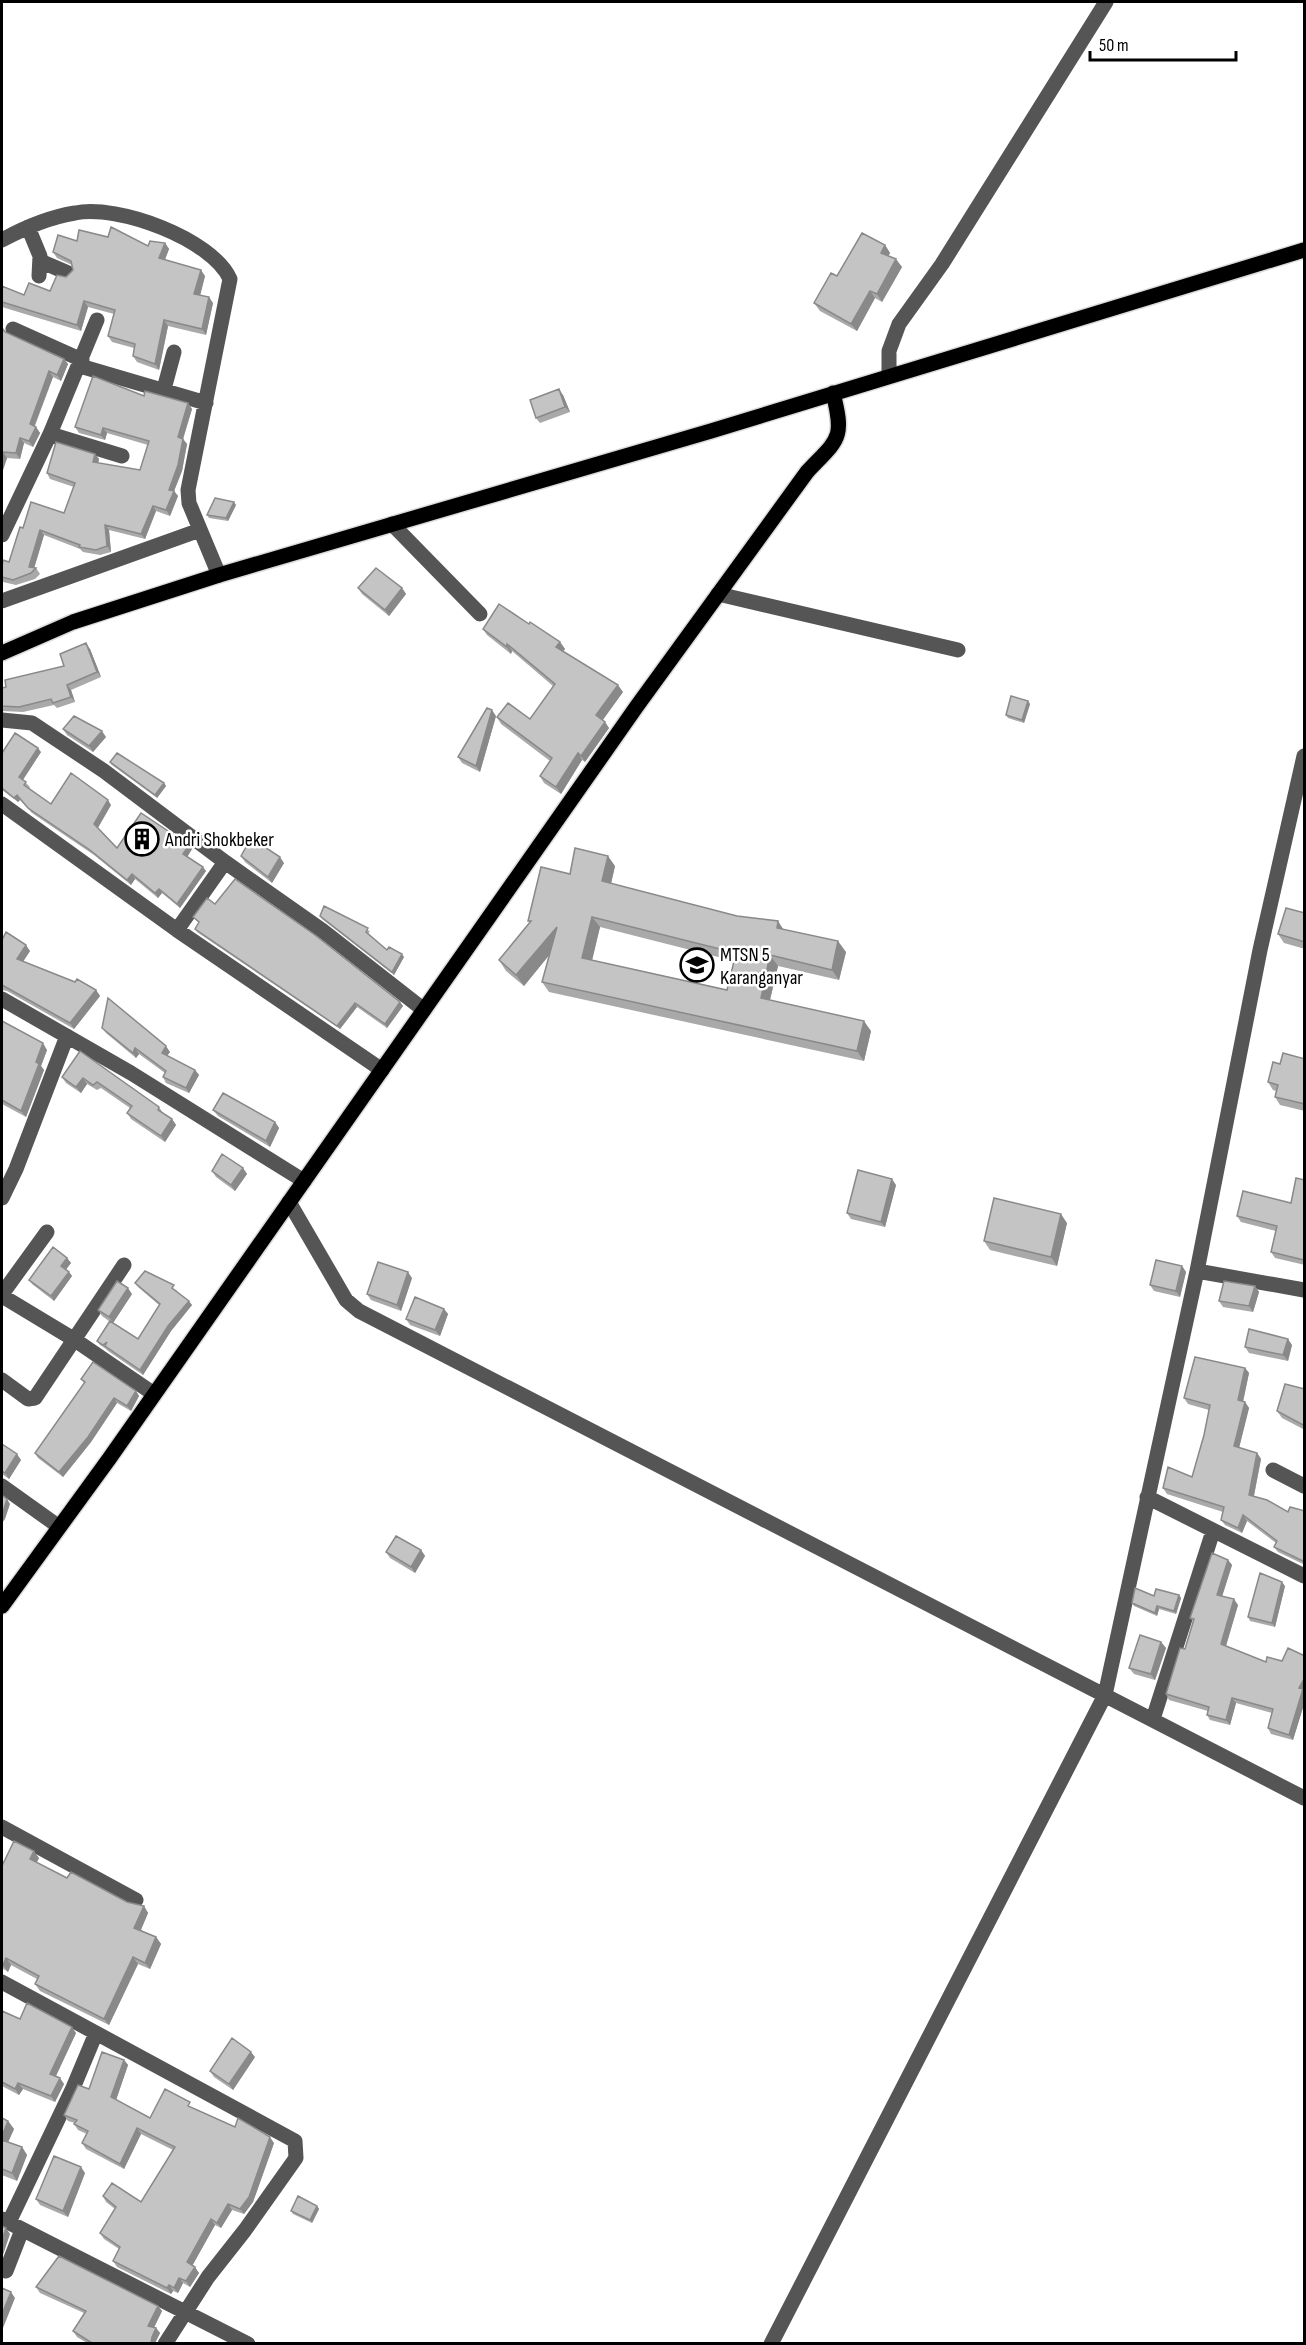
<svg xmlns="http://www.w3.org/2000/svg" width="1306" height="2345" viewBox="0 0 1306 2345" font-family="'Sofia Sans Condensed',sans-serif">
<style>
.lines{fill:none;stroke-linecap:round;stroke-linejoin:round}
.major-casing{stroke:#dbdbdb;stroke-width:18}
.minor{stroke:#555;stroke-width:15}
.major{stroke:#000;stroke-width:15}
.wall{fill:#a9a9a9;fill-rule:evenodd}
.shaded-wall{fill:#898989}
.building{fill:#c4c4c4;stroke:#898989;stroke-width:1.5;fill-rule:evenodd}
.labels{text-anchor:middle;stroke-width:5;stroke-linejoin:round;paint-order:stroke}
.poi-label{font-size:20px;fill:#000;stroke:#fff;text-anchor:start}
</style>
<rect width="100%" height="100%" fill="#fff"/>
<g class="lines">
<defs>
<path id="major" d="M2 653 73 622 219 575 711 431 1304 250
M2 1606 109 1459 637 706 807 472C838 439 845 440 833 393"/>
</defs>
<use href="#major" class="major-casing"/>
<path class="minor" d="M28 227 40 256 39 276
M2 240C24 228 50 217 75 213 118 204 212 239 230 279L188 490 189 503 219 575
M40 261 68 273
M13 329 82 360
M80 366 206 403
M889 376V351L899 324 942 264 1106 2
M164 389 174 352
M50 434 122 456
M392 524 480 614
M2 535 50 434 97 320
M718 594 958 650
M2 601 200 530
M2 720 32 723 104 771 225 862 323 931 424 1010
M2 804 177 930 382 1070
M177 930 225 862
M2 999 131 1073 304 1181
M2 1198 16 1169 67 1036
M289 1202 346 1300 359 1311 1304 1798
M1197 1271 1304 1290
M2 1294 47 1232
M2 1296 75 1340 154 1394
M2 1380 28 1399 35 1398 124 1265
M1273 1470 1304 1486
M2 1486 58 1526
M1147 1497 1304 1576
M1153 1719 1213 1531
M2 1827 136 1900
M2 1982 295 2141 296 2158 245 2230 208 2277 165 2344
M2 2219 248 2344
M9 2222 73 2088 96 2033
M6 2271 22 2230
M771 2344 1105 1695 1197 1271 1260 950 1304 756"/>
<use href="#major" class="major"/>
</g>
<path class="wall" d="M108 237 148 246 165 243 169 249 165 260 205 276 200 295 213 303 206 335 168 326 159 370 137 362 133 356 134 348 112 342 108 336 114 314 88 307 81 331 2 307V286L24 295 50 291 73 270 72 265 57 258 53 252 77 241Z
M885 245 890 253 888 256 902 267 882 302 875 298 857 331 820 311 814 303 837 276Z
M5 332 64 359 68 364 61 381 53 377 35 426 40 433 33 447 24 443 20 459 7 458 2 473Z
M563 395 570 412 540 423 536 418Z
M144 396 188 403 192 409 183 439 187 444 182 471 174 491 178 496 170 516 156 511 145 539 109 530 111 552 100 555 83 552 80 549 44 535 34 568H36L40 574 35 579 16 585 3 582 2 580V567L9 562 23 528 64 513 74 487 50 479 47 473 95 454 99 459 98 463 140 470 148 445 107 433 105 440 79 433 75 427Z
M236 505 228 521 209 518 207 515Z
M358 588H402L406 594 389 616 362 594Z
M529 624 560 642 565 649 563 651 623 692 603 720 609 728 585 762 582 760 561 794 544 783 540 776 550 761 501 724 497 717 530 719 553 686 512 651 511 654 487 635 483 629Z
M90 649 101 677 71 690 75 702 57 708 54 705 23 712 2 711V688L64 666Z
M1028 701 1030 704 1024 723 1008 718 1006 715Z
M496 716 480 772 462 763 458 757Z
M63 729 106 737 93 752 67 735Z
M41 752 23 780 30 787 29 788 51 804 111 805 98 828 117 848 189 845 192 849 187 857 206 871 180 908 162 893 158 898 135 879 131 885 94 855 32 813 20 800 18 802 2 790V753Z
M110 762 164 783 166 786 157 798 112 765Z
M241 856 284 863 272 883 245 862Z
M615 866 611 884 783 929 846 952 839 980 778 966 770 1000 871 1031 864 1061 549 992 542 982 549 955 524 986 506 971 499 960 530 923 528 921 570 874ZM600 927 734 961 727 990 592 960Z
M215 904 400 1002 403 1006 387 1028 357 1007 340 1029 197 932 195 929 199 923 193 917Z
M1305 913V949L1284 943 1278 934Z
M320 916 370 931 368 934 387 950 404 957 394 975 322 919Z
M2 940 30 951 23 961 96 990 100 996 74 1029 7 991 2 990Z
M2 1021 47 1050 41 1066 44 1070 26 1117 2 1104Z
M102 1028 170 1052 167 1056 195 1070 199 1075 189 1093 166 1083 163 1077 165 1073 139 1054 136 1058 106 1033Z
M80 1051 159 1107 163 1113 172 1119 176 1125 165 1142 131 1119 127 1113 130 1108 101 1088 97 1090 87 1084 81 1093 66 1083 62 1077Z
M1305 1059V1111L1280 1105 1275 1097 1276 1091 1273 1090 1268 1082 1280 1064Z
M213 1110 275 1122 279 1128 270 1147 218 1116Z
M243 1168 247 1174 235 1191 216 1177 212 1171Z
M1305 1180V1265L1275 1258 1271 1252 1276 1231 1241 1222 1237 1216 1291 1203Z
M896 1185 885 1227 851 1219 847 1213Z
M1067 1223 1057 1266 990 1250 984 1241Z
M67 1258 71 1263 66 1269 72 1276 54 1301 32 1284 29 1280Z
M1182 1266 1186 1272 1180 1297 1154 1291 1150 1285Z
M412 1278 401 1311 371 1300 367 1294Z
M135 1283 177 1290 176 1291 192 1305 171 1331 143 1375 108 1351 106 1349 100 1345 97 1341 109 1321 102 1316 98 1310 132 1294 113 1323 138 1339 159 1305 138 1287Z
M1255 1286 1259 1292 1253 1312 1223 1307 1219 1301Z
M444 1309 448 1314 440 1336 410 1325 406 1319Z
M1292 1345 1288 1361 1249 1353 1245 1347Z
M1245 1368 1249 1373 1243 1402H1245L1249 1408 1239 1448 1257 1453 1261 1459 1254 1496 1288 1512 1305 1511V1565L1278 1552 1274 1547 1276 1543 1247 1521 1242 1533 1225 1525 1221 1520 1223 1512 1167 1494 1163 1488 1192 1477 1204 1435 1209 1410 1188 1404 1184 1398Z
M81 1379 136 1391 139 1396 131 1411 117 1403 91 1442 63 1477 38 1458 35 1453 84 1383Z
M1305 1389V1430L1282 1418 1277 1411Z
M2 1444 21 1460 9 1479 2 1474Z
M421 1550 425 1556 415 1573 390 1558 386 1552Z
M1228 1560 1232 1565 1222 1596 1238 1605 1226 1646 1266 1662 1282 1661 1305 1656V1701L1293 1740 1271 1734 1268 1728 1272 1713 1236 1703 1230 1725 1210 1720 1207 1715 1208 1711 1169 1700 1166 1694 1185 1649 1193 1621 1190 1618Z
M1285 1586 1275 1627 1250 1621 1248 1617Z
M1179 1595 1181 1598 1176 1614 1159 1609 1157 1616 1134 1606 1132 1603 1154 1596Z
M1161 1642 1166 1648 1155 1680 1134 1674 1129 1668Z
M39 1858 36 1863 67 1878 127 1902 144 1906 148 1913 141 1930 156 1937 161 1944 150 1969 138 1964 109 2025 40 1991 35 1984 37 1979 11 1965 8 1972 2 1968V1866Z
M2 2011 20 2019 76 2033 56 2076 64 2084 55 2102 23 2089 19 2095 2 2086Z
M255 2057 233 2090 214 2077 210 2071Z
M124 2060 128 2065 116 2100 150 2118 194 2108 235 2127 274 2143 253 2202 244 2214 232 2210 221 2228 215 2225 192 2266 199 2273 190 2287 183 2283 178 2293 173 2291 171 2294 117 2267 113 2261 119 2249 104 2239 100 2233 115 2209 106 2202 103 2196 141 2202 173 2150 141 2134 124 2169 86 2149 82 2143 87 2134 78 2130 74 2124 75 2123 68 2121 64 2115 89 2089Z
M2 2118 8 2121 14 2129 8 2142 22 2147 27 2155 17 2181 2 2175Z
M85 2173 68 2217 40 2205 36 2199Z
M317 2206 319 2209 312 2223 293 2214 291 2211Z
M36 2287 158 2306 162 2311 154 2327 156 2328 160 2333 155 2343H87L77 2337 73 2331 84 2313 40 2293Z"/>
<path class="shaded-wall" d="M165 243 169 249 163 264 159 258Z
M885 245 890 253 886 261 881 253Z
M896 259 902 267 882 302 877 294Z
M201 270 205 276 199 300 194 294Z
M870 291 875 298 857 331 851 324Z
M209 297 213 303 206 335 202 329Z
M84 301 88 307 81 331 77 325Z
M164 320 168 326 159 370 155 364Z
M64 359 68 364 61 381 57 375Z
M49 371 53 377 33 429 30 424Z
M559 389 563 395 570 412 565 407Z
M188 403 192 409 182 442 178 437Z
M36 427 40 433 33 447 29 441Z
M103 428 107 433 105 440 101 435Z
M20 438 24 443 20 459 16 453Z
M183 439 187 444 182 471 174 491 178 496 170 516 166 510 169 490Z
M3 452 7 458 2 473V456Z
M95 454 99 459 97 468 93 462Z
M234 502 236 505 228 521 226 518Z
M153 506 156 511 145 539 141 534Z
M105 525 109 530 111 552 107 546Z
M40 530 44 535 33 572 29 567Z
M402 588 406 594 389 616 385 610Z
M560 642 565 649 561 654 556 647Z
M86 643 90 649 101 677 97 672Z
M507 644 512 651 511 654 507 647Z
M67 685 71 690 75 702 71 697Z
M618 685 623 692 601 722 596 715Z
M1028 701 1030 704 1024 723 1022 720Z
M492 710 496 716 480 772 476 766Z
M605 722 609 728 585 762 581 756Z
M102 731 106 737 93 752 89 746Z
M38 748 41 752 22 781 19 777Z
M578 753 582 760 561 794 556 787Z
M164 783 166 786 157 798 155 795Z
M17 795 20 800 18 802 14 798Z
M108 800 111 805 97 829 94 824Z
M189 845 192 849 186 859 183 854Z
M608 856 615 866 609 892 602 881Z
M280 857 284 863 272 883 268 877Z
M203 867 206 871 180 908 177 904Z
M132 874 135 879 131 885 127 880Z
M159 889 162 893 158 898 155 893Z
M592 917 600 927 590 969 582 958Z
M778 921 785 932 777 928Z
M557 927 564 937 524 986 516 975Z
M838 941 846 952 839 980 832 970Z
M26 945 30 951 21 965 17 959Z
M402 954 404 957 394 975 392 972Z
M770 955 778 966 768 1008 761 998Z
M96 990 100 996 74 1029 70 1023Z
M400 1002 403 1006 387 1028 385 1024Z
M355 1003 357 1007 340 1029 337 1026Z
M864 1021 871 1031 864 1061 857 1051Z
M43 1043 47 1050 41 1066 44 1070 26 1117 21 1111 36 1062Z
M166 1046 170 1052 165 1058 162 1053Z
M135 1048 139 1054 136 1058 133 1053Z
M195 1070 199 1075 189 1093 186 1088Z
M83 1078 87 1084 81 1093 76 1087Z
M172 1119 176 1125 165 1142 161 1136Z
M275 1122 279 1128 270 1147 266 1141Z
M243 1168 247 1174 235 1191 231 1185Z
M892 1179 896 1185 885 1227 881 1222Z
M1061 1214 1067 1223 1057 1266 1051 1257Z
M67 1258 71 1263 65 1271 61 1266Z
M1182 1266 1186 1272 1180 1297 1176 1291Z
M69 1272 72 1276 54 1301 51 1296Z
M408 1272 412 1278 401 1311 397 1305Z
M1255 1286 1259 1292 1253 1312 1249 1306Z
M128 1288 132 1294 113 1323 109 1317Z
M189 1301 192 1305 171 1331 143 1375 140 1370 168 1326Z
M444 1309 448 1314 440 1336 435 1330Z
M1288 1339 1292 1345 1288 1361 1283 1355Z
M1245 1368 1249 1373 1242 1406 1238 1400Z
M136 1391 139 1396 131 1411 127 1406Z
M114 1398 117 1403 91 1442 63 1477 59 1472Z
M1245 1402 1249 1408 1238 1452 1234 1446Z
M1257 1453 1261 1459 1253 1500 1249 1495Z
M17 1454 21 1460 9 1479 5 1473Z
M7 1499 10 1504 5 1519 2 1523V1515Z
M1243 1515 1247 1521 1242 1533 1238 1528Z
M421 1550 425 1556 415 1573 411 1567Z
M1228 1560 1232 1565 1221 1600 1217 1595Z
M1282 1582 1285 1586 1275 1627 1272 1623Z
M1179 1595 1181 1598 1176 1614 1174 1611Z
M1234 1599 1238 1605 1225 1649 1221 1644Z
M1157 1606 1159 1609 1157 1616 1155 1613Z
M1161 1642 1166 1648 1155 1680 1151 1674Z
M1305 1677V1701L1293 1740 1289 1735 1299 1688Z
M1232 1698 1236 1703 1230 1725 1226 1720Z
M34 1851 39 1858 35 1866 30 1859Z
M144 1906 148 1913 139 1934 134 1928Z
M156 1937 161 1944 150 1969 145 1963Z
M133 1957 138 1964 109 2025 104 2019Z
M6 1958 11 1965 8 1972 3 1965Z
M72 2027 76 2033 54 2080 50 2074Z
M251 2052 255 2057 233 2090 229 2084Z
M124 2060 128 2065 115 2103 111 2097Z
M60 2078 64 2084 55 2102 51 2096Z
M18 2083 23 2089 19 2095 15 2089Z
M8 2121 14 2129 6 2147 2 2141V2136Z
M137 2128 141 2134 124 2169 120 2164Z
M270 2137 274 2143 253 2202 244 2214 240 2209Z
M22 2147 27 2155 17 2181 12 2173Z
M81 2167 85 2173 68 2217 63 2211Z
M228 2204 232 2210 221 2228 217 2223Z
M317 2206 319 2209 312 2223 310 2220Z
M211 2219 215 2225 191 2268 187 2262Z
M6 2228 10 2234 2 2258V2240Z
M195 2267 199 2273 190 2287 186 2281Z
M179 2278 183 2283 178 2293 174 2288Z
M169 2285 173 2291 171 2294 167 2288Z
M11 2292 15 2298 3 2328 2 2326V2314Z
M158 2306 162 2311 152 2332 148 2326Z
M156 2328 160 2333 155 2343H151L152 2337Z"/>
<path class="building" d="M111 227 148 246 150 241 165 243 159 258 201 270 194 294 209 297 202 329 164 320 155 364 133 356 135 344 108 336 115 310 84 301 77 325 2 302V286L24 295 29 283 50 291 57 275 66 277 73 270 71 261 53 252 58 235 77 241 79 230 108 237Z
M862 233 885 245 881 253 896 259 877 294 870 291 851 324 814 303 831 273 837 276Z
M2 328 5 332 64 359 57 375 49 371 30 424 36 427 29 441 20 438 16 453 3 452 2 456Z
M93 376 144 396 145 391 188 403 178 437 183 439 178 465 169 490 174 491 166 510 153 506 141 534 105 525 107 546 96 550 79 547 80 545 40 530 29 567 36 568 31 573 13 580 2 577V567L3 560 9 562 20 527 23 528 31 502 64 513 75 483 47 473 56 442 95 454 93 462 140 470 149 441 103 428 101 435 75 427Z
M559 389 565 407 536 418 530 400Z
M215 498 234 502 226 518 207 515Z
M376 568 402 588 385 610 358 588Z
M499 604 529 624 530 622 560 642 556 647 618 685 596 715 605 722 581 756 578 753 556 787 540 776 552 758 497 717 508 703 530 719 555 684 507 644V647L483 629Z
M86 643 97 672 67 685 71 697 53 703 51 699 19 707 2 706V688L6 687 5 680 64 666 60 654Z
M1011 696 1028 701 1022 720 1006 715Z
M487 708 492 710 476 766 458 757Z
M74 716 102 731 89 746 63 729Z
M15 733 38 748 19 777 26 782 24 785 51 804 71 773 108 800 94 824 117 848 141 813 189 845 183 854 203 867 177 904 159 889 155 893 132 874 127 880 90 850 28 808 17 795 14 798 2 788V753Z
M117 753 164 783 155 795 110 762Z
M251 838 280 857 268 877 241 856Z
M575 848 608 856 602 881 737 916 778 921 777 928 838 941 832 970 770 955 761 998 864 1021 857 1051 542 982 557 927 516 975 499 960 531 921H528L541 867 570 874ZM592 917 736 953 727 990 582 958Z
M235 879 315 935 400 1002 385 1024 355 1003 337 1026 195 929 199 922 193 917 207 898 215 904Z
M324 906 368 928 366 932 387 950 389 947 402 954 392 972 320 916Z
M1286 908 1305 913V942L1278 934Z
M6 932 26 945 17 959 75 982 77 979 96 990 70 1023 2 985V940Z
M108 998 166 1046 162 1053 195 1070 186 1088 163 1077 166 1071 135 1048 133 1053 102 1028Z
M2 1021 43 1043 36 1062 39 1064 21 1111 2 1100Z
M80 1051 159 1107 158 1110 172 1119 161 1136 127 1113 132 1106 97 1082 93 1085 83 1078 76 1087 62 1077Z
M1283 1053 1305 1059V1104L1275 1097 1278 1085 1268 1082 1273 1062 1280 1064Z
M223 1093 275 1122 266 1141 213 1110Z
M222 1154 243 1168 231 1185 212 1171Z
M858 1170 892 1179 881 1222 847 1213Z
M1296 1178 1305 1180 1304 1260 1271 1252 1277 1226 1237 1216 1243 1191 1291 1203Z
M994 1198 1061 1214 1051 1257 984 1241Z
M53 1247 67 1258 61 1266 69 1272 51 1296 29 1280Z
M1156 1260 1182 1266 1176 1291 1150 1285Z
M378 1262 408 1272 397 1305 367 1294Z
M145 1271 174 1285 172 1288 189 1301 168 1326 140 1370 105 1346 107 1342 103 1345 97 1341 110 1321 138 1339 160 1304 135 1283Z
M117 1281 128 1288 109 1317 98 1310Z
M1224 1281 1255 1286 1249 1306 1219 1301Z
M415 1297 444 1309 435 1330 406 1319Z
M1249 1329 1288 1339 1283 1355 1245 1347Z
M1195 1357 1245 1368 1238 1400 1245 1402 1234 1446 1257 1453 1249 1495 1267 1500 1288 1512 1290 1507 1305 1511V1562L1274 1547 1277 1541 1243 1515 1238 1528 1221 1520 1224 1507 1163 1488 1168 1467 1192 1477 1204 1435 1210 1405 1184 1398Z
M93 1362 136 1391 127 1406 114 1398 88 1437 59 1472 35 1453 85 1382 81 1379Z
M1285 1384 1305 1389V1426L1277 1411Z
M2 1444 17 1454 5 1473 2 1471Z
M2 1495 7 1499 2 1515Z
M396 1536 421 1550 411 1567 386 1552Z
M1212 1553 1228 1560 1217 1595 1234 1599 1221 1644 1266 1662 1267 1657 1282 1661 1288 1648 1305 1656V1677L1299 1688 1303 1689 1289 1735 1268 1728 1273 1709 1232 1698 1226 1720 1207 1715 1209 1707 1166 1694 1180 1648 1185 1649 1194 1619 1190 1618Z
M1260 1573 1282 1582 1272 1623 1248 1617Z
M1135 1588 1154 1596 1156 1589 1179 1595 1174 1611 1157 1606 1155 1613 1132 1603Z
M1140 1635 1161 1642 1151 1674 1129 1668Z
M14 1841 34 1851 30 1859 67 1878 71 1872 127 1902 144 1906 134 1928 156 1937 145 1963 133 1957 104 2019 35 1984 39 1976 6 1958 3 1965 2 1964V1866Z
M27 2003 72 2027 50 2074 60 2078 51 2096 18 2083 15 2089 2 2082V2011L20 2019Z
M232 2038 251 2052 229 2084 210 2071Z
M102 2052 124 2060 111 2097 150 2118 165 2089 190 2102 188 2106 235 2127 238 2118 270 2137 249 2197 240 2209 228 2204 217 2223 211 2219 187 2262 195 2267 186 2281 179 2278 174 2288 169 2285 167 2288 113 2261 120 2247 100 2233 116 2207 103 2196 112 2183 141 2202 175 2147 137 2128 120 2164 82 2143 88 2131 74 2124 77 2120 64 2115 78 2085 89 2089Z
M2 2118 8 2121 2 2136Z
M2 2140 22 2147 12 2173 2 2169Z
M54 2156 81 2167 63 2211 36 2199Z
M298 2196 317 2206 310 2220 291 2211Z
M2 2226 6 2228 2 2240Z
M59 2256 158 2306 148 2326 156 2328 152 2337 151 2343H92L73 2331 86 2311 36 2287Z
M2 2288 11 2292 2 2314Z"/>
<defs>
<symbol id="building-ring" viewBox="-11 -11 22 22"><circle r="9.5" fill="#fff" stroke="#000" stroke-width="1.5"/><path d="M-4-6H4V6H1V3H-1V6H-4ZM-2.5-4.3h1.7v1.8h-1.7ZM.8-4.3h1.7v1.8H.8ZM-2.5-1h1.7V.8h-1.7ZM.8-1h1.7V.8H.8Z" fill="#000"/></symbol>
<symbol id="school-ring" viewBox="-11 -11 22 22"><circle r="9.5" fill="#fff" stroke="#000" stroke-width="1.5"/><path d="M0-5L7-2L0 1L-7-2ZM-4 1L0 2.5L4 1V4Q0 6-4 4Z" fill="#000"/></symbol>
</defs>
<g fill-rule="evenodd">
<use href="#building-ring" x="123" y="820" width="38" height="38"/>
<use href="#school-ring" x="678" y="946" width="38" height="38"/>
</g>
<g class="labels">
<g class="poi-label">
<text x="165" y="846">Andri Shokbeker</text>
<text x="720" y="961">MTSN 5<tspan x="720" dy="23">Karanganyar</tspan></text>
</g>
</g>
<rect width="1306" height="2345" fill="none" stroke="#000000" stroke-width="6"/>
<path d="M1090 51v9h146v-9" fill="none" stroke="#000000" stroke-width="3"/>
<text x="1099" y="51" font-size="18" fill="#000000" stroke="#ffffff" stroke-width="4.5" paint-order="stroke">50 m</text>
</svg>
